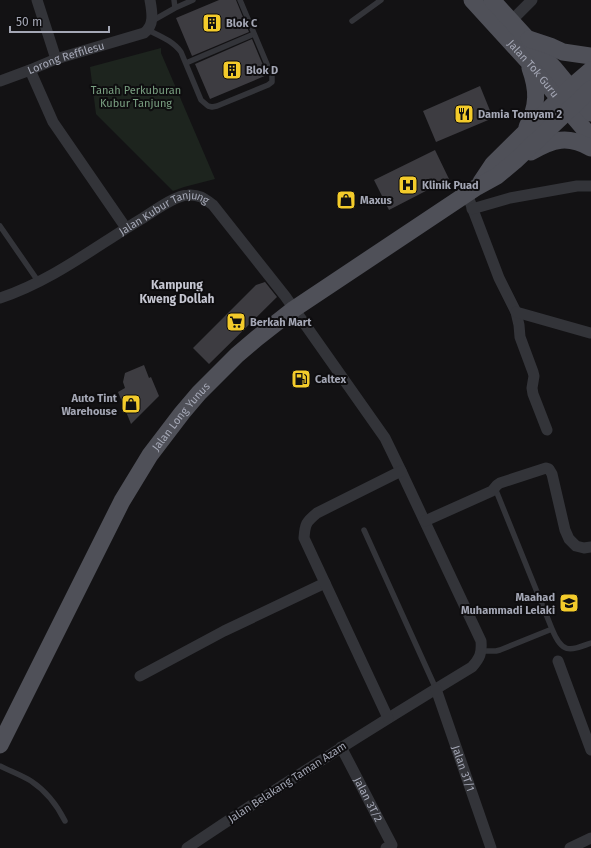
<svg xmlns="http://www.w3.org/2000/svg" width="591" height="848" viewBox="0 0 591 848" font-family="'Fira Sans',sans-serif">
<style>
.green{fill:#1d241e}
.building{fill:#3d3c41}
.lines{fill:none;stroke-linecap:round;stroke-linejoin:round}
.lane{stroke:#333439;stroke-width:5.5}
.street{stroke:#333439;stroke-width:11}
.primary{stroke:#4f5058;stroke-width:17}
.labels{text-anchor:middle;stroke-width:4;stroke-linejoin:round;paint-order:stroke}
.poi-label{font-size:11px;font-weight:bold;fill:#a4a7b5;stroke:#0e0d0f;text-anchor:start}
.street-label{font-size:11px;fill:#a4a7b5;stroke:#0e0d0f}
.park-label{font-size:11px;fill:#7aa082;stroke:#0e0d0f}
.neighbourhood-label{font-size:12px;font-weight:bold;fill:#c5c6d1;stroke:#0e0d0f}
</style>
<rect width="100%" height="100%" fill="#131214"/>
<path class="green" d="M161 48V53L215 179 184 187 173 191 96 114 90 67Z"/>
<path class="building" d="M219 0H236L249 32 192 56 176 18Z
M252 39 267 75 210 99 195 64Z
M480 86 493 118 436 142 423 111Z
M435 150 449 179 389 210 374 180Z
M265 282 277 297 209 364 193 348 256 285Z
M144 365 149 378 151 377 159 396 131 424 118 392 125 388 123 382 125 373Z"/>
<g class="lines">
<path class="lane" d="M174 0 175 8
M152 21 175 8 193 0
M352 21 381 0
M148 30C160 36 173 41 181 52L201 100 208 106 212 107 217 106 268 85 272 82V76L240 0
M186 63 254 34
M0 226 38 281
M495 488 552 629
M364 530 436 689
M482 651H496L500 650 552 629C562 654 569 651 591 643
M0 766C10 771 21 775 31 781 46 791 57 805 65 821"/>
<g class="street">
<path d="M37 0 56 59"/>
<path d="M511 21 532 0"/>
<path d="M30 70 53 122 126 228"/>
<path id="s1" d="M0 81 30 70 56 59 144 33C155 25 152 12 150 0"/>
<path d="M467 194 499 278 516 312 519 325 520 337 533 372 534 376 532 388 533 394 547 430"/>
<path d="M472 209 510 198 577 186H591"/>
<path id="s2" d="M0 298C52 281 96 246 143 218 154 211 176 195 188 195 199 194 205 199 213 205L285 296 385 438 401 471 481 641C482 653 480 658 472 667 376 725 281 785 187 848"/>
<path d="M516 312 590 333"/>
<path d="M425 521 492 491 497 485 500 483 546 468 549 469 552 474 565 530 569 539 576 546 584 548 591 547"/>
<path d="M558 661 591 750"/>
<path d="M140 676 224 631 325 583"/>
<path id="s3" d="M436 689 491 848"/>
<path d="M388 718 304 538C305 524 306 522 317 513L401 471"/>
<path id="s4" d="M341 747 392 845 386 848"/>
<path d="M570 848 591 838"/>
</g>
<g class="primary">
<path id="s5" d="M472 0 535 69 568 110 585 130 591 139"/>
<path d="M492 0 554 68 591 113"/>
<path d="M529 39 550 46 563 52 591 56"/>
<path d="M527 127C538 106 538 90 530 68"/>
<path d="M531 152C553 139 568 135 591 148"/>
<path d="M481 182 493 164 570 88 591 70"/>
<path id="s6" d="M0 745 122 501 150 455 182 413 199 393 237 355 257 338 294 309 477 187 497 176 515 161 591 89"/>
</g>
</g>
<defs>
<symbol id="building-square" viewBox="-11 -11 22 22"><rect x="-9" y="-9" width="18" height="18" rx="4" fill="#f3cb2b" stroke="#0e0d0f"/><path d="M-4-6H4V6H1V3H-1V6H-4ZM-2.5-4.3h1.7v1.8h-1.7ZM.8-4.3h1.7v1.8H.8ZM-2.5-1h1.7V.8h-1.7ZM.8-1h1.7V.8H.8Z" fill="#111"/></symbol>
<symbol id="restaurant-square" viewBox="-11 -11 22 22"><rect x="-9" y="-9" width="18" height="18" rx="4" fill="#f3cb2b" stroke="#0e0d0f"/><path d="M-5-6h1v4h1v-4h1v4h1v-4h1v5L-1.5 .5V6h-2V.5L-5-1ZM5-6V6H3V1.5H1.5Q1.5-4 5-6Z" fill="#111"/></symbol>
<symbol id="hospital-square" viewBox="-11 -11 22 22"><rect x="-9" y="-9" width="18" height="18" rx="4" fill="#f3cb2b" stroke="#0e0d0f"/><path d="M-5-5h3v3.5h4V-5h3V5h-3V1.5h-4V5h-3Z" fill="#111"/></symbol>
<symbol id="shop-square" viewBox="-11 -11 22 22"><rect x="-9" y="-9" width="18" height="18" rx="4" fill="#f3cb2b" stroke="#0e0d0f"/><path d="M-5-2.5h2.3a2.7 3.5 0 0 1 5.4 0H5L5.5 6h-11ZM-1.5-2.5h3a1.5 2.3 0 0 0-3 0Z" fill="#111"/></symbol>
<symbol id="supermarket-square" viewBox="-11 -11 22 22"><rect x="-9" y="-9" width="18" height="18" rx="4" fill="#f3cb2b" stroke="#0e0d0f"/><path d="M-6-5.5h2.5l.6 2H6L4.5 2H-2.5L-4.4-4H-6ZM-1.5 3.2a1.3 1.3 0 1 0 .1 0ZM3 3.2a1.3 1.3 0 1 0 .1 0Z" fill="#111"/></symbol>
<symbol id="fuel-square" viewBox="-11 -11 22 22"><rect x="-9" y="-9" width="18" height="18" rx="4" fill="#f3cb2b" stroke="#0e0d0f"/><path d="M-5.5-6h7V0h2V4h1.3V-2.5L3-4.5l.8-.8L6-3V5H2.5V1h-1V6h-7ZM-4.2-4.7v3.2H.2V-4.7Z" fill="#111"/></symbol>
<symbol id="school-square" viewBox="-11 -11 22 22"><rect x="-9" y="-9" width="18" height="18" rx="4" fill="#f3cb2b" stroke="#0e0d0f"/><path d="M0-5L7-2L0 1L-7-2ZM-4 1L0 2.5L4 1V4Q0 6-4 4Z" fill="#111"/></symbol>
</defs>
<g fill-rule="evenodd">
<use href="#building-square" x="201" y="12" width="22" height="22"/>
<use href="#building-square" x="221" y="59" width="22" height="22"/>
<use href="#restaurant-square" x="453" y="103" width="22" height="22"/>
<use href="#hospital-square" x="397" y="174" width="22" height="22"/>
<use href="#shop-square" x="335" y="189" width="22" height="22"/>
<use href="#supermarket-square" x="225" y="311" width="22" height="22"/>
<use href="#fuel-square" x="290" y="368" width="22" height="22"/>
<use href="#shop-square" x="120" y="393" width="22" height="22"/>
<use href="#school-square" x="558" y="592" width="22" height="22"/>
</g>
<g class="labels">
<g class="poi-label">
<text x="226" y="27">Blok C</text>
<text x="246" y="74">Blok D</text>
<text x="478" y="118">Damia Tomyam 2</text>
<text x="422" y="189">Klinik Puad</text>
<text x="360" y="204">Maxus</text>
<text x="250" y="326">Berkah Mart</text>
<text x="315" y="383">Caltex</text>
<text x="117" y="402" text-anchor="end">Auto Tint<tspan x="117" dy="13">Warehouse</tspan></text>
<text x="555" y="601" text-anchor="end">Maahad<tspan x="555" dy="13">Muhammadi Lelaki</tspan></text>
</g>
<g class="street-label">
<text dy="4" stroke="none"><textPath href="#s1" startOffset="70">Lorong Reffilesu</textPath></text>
<text dy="4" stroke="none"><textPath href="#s5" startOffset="92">Jalan Tok Guru</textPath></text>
<text dy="4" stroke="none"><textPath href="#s2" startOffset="187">Jalan Kubur Tanjung</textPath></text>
<text dy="4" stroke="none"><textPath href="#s6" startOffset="376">Jalan Long Yunus</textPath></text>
<text dy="4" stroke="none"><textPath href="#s3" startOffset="84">Jalan 3T/1</textPath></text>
<text transform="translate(287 782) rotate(-33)" y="4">Jalan Belakang Taman Azam</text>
<text dy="4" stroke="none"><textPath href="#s4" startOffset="59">Jalan 3T/2</textPath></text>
</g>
<g class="park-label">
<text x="136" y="94">Tanah Perkuburan<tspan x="136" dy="13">Kubur Tanjung</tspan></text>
</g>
<g class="neighbourhood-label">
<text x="177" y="289">Kampung<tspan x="177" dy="14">Kweng Dollah</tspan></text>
</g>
</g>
<path d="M10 26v6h99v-6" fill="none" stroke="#a4a7b5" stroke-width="2"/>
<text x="16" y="26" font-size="12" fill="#a4a7b5" stroke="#0e0d0f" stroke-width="3" paint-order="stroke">50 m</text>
</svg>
